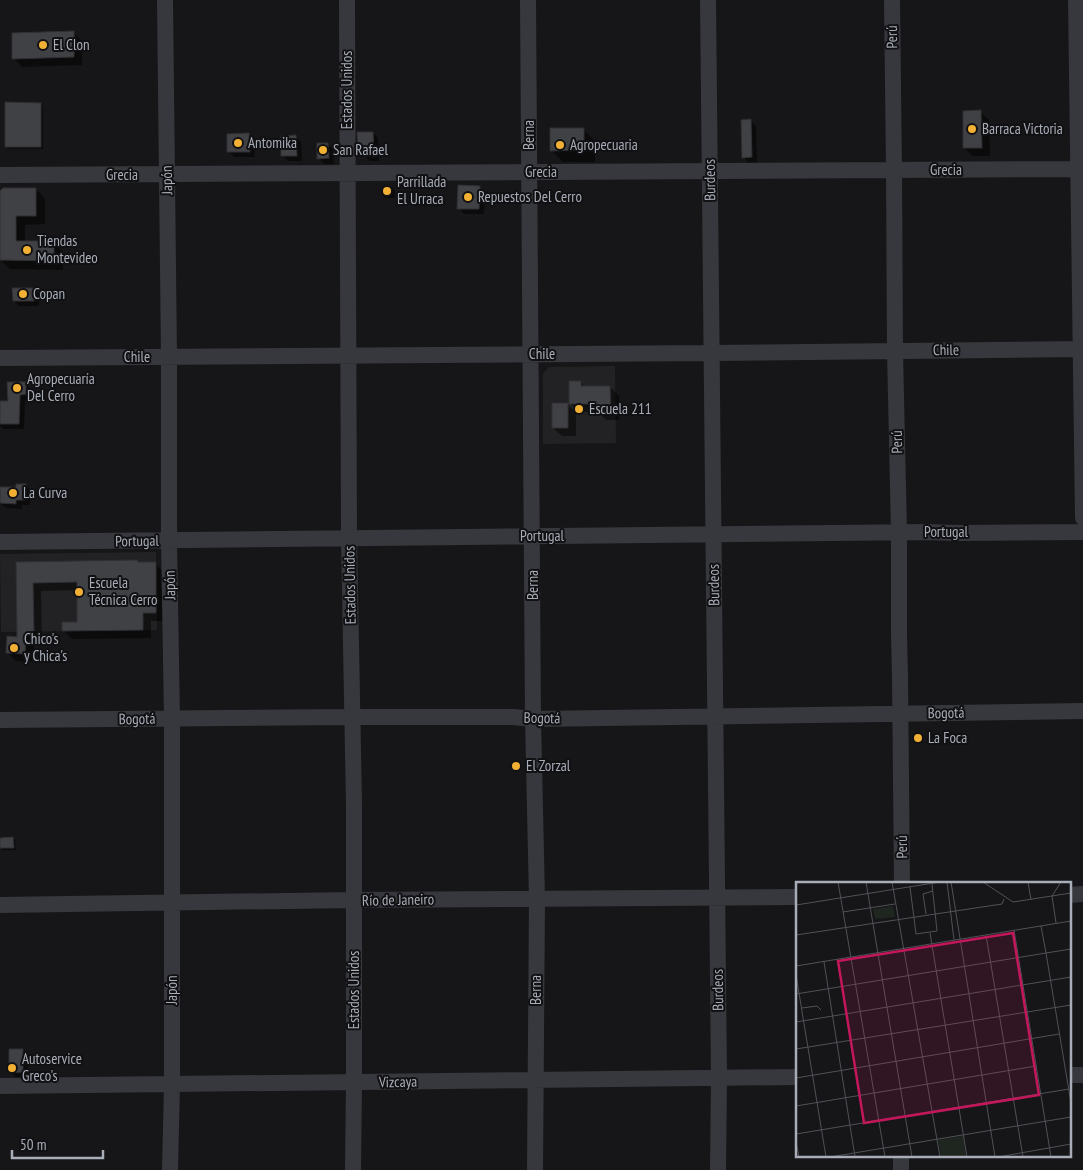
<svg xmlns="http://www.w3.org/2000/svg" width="1083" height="1170" viewBox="0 0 1083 1170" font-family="'PT Sans Narrow',sans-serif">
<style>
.built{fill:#222225}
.shadow{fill:#0007}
.building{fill:#404145;stroke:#303034}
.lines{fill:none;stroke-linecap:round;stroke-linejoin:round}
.minor{stroke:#37383d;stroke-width:16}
.poi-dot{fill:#f2b134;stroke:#111113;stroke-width:2}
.labels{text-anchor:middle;stroke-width:4;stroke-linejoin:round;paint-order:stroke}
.street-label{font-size:15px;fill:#a8adb8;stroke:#111113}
.poi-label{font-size:15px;fill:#a8adb8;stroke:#111113;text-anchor:start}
.inset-road{fill:none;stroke:#505258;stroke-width:1}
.view{fill:#c2185b;fill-opacity:0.15;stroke:#c2185b;stroke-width:2.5}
.inset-edge{fill:none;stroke:#a8adb8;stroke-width:2.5}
</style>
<rect width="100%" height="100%" fill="#161618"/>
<path class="built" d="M615 366 616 443 543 444V374L549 367Z
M156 552 157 630 1 632 0 554Z"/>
<path class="shadow" d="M73 33 82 41V65L22 67 14 58Z
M41 104 43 106V149H8L6 147Z
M980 112 989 120 990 156H973L964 148Z
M750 121 756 126 757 162 749 163 743 157Z
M583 129 595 141V162H563L551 150Z
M373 133 378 138 379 161H370L359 151Z
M249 135 254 140 255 157H234L229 151Z
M296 137 301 142 302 161H288L283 156Z
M328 144 333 149 334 164H324L319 158Z
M392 187 395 190V198H386L383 196V188Z
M479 187 485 193 484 214H464L459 208Z
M36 189 45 199V224L25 225V242H54L63 252V270L10 269 1 260 0 192Z
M33 289 39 294V306H19L14 301Z
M580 382 585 387H610L619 396V420H606L598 412H579L570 403Z
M25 383 31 389V399L25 400 24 429H3L0 426V402H9Z
M567 404 576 413V436H562L553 428Z
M25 485 31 491 30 505H22V509L6 508 0 503 17 489Z
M17 563 155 564 164 572V621H151V638L72 639 64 631 78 623V590L41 591 42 639 34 640 33 662 16 661 7 652 18 638Z
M13 838 15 841 16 850H3L0 848V839Z
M22 1050 28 1055V1077L16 1078 11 1072Z"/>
<path class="building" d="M74 31V57L12 59V33Z
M5 102 41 103V147H5Z
M981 110 982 148H963V111Z
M751 119 752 157 742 158 741 120Z
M550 128H584V150L550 151Z
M357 132H373L374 156H364L358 152Z
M249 133 250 152H227V134Z
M296 135 297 156H281V136Z
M317 143H328L329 158 317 159Z
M458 185 480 186 479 209H457Z
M3 188H36V216H16V241H54V261L0 260V191Z
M12 288H34V301H13Z
M569 381H581V386H610L611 412H596V404H569Z
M7 382H26V394L20 395 19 424H0V401H8Z
M552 403H568V428H552Z
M16 484H26L25 500H16V504L0 503V487H16Z
M137 560 138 562H156V613H143V630L62 631V622H77V582L33 583 34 631 26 632 25 654 6 653 7 636 17 637 16 562Z
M13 837 14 848H0V838Z
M9 1049H23V1072L9 1073Z"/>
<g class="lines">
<path class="minor" d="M165 0 169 357V540L172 719V1085L170 1170
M347 0 349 538 354 804V1082L353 1170
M528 0 533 719 537 899 535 1170
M708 0 719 1078 718 1170
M892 0 894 170 895 351 899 533V634L900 677 902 884
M1076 0 1083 518
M0 175 1083 169
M0 358 711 353 1083 349
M0 542 927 532 957 533 1083 532
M0 720 352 717H513L533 719 1083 711
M1069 895 1083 894
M0 905 353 900 797 897
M1069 1075H1083
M0 1086 797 1077
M901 1170V1156"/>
</g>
<g class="poi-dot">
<circle cx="43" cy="45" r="5"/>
<circle cx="972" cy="129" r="5"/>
<circle cx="238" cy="143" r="5"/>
<circle cx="560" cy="145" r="5"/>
<circle cx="323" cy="150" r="5"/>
<circle cx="387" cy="191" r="5"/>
<circle cx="468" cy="197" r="5"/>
<circle cx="27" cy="250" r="5"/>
<circle cx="23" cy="294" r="5"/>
<circle cx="17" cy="388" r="5"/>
<circle cx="579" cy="409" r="5"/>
<circle cx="13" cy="493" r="5"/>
<circle cx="79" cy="592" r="5"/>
<circle cx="14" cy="648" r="5"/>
<circle cx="918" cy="738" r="5"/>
<circle cx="516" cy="766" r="5"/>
<circle cx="12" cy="1068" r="5"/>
</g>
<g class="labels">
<g class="street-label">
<text transform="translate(892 37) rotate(-91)" y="5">Perú</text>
<text transform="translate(347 90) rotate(-90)" y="5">Estados Unidos</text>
<text transform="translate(529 135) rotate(-90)" y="5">Berna</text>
<text x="946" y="175">Grecia</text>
<text x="541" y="177">Grecia</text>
<text x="122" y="180">Grecia</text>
<text transform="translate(167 180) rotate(-91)" y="5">Japón</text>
<text transform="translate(710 180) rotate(-91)" y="5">Burdeos</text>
<text transform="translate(946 350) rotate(-1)" y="5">Chile</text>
<text x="542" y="359">Chile</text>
<text x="137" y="362">Chile</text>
<text transform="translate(897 442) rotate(-91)" y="5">Perú</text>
<text x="946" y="537">Portugal</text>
<text x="542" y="541">Portugal</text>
<text transform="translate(137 541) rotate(-1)" y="5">Portugal</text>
<text transform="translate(170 585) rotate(-91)" y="5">Japón</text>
<text transform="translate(350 585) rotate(-91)" y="5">Estados Unidos</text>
<text transform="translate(533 585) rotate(-90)" y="5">Berna</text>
<text transform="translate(714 585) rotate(-91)" y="5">Burdeos</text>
<text transform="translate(946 713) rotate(-1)" y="5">Bogotá</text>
<text transform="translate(542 718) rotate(1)" y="5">Bogotá</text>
<text transform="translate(137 719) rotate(-1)" y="5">Bogotá</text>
<text transform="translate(902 847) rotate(-91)" y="5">Perú</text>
<text transform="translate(398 900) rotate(-1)" y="5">Río de Janeiro</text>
<text transform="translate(172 990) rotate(-90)" y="5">Japón</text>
<text transform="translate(354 990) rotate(-90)" y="5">Estados Unidos</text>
<text transform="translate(536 990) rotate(-90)" y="5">Berna</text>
<text transform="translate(718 990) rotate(-91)" y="5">Burdeos</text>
<text transform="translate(398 1082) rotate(-1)" y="5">Vizcaya</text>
</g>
<g class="poi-label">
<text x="53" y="50">El Clon</text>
<text x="982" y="134">Barraca Victoria</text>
<text x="248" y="148">Antomika</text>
<text x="570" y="150">Agropecuaria</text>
<text x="333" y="155">San Rafael</text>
<text x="397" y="187">Parrillada<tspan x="397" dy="17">El Urraca</tspan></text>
<text x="478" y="202">Repuestos Del Cerro</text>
<text x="37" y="246">Tiendas<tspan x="37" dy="17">Montevideo</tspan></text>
<text x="33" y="299">Copan</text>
<text x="27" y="384">Agropecuaría<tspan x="27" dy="17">Del Cerro</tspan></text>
<text x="589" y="414">Escuela 211</text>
<text x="23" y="498">La Curva</text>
<text x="89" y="588">Escuela<tspan x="89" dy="17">Técnica Cerro</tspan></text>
<text x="24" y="644">Chico's<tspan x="24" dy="17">y Chica's</tspan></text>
<text x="928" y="743">La Foca</text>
<text x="526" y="771">El Zorzal</text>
<text x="22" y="1064">Autoservice<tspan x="22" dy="17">Greco's</tspan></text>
</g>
</g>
<g transform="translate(796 882)">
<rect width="275" height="275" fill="#161618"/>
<path d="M97 24 99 35 79 37 77 27ZM167 254 170 275H145L142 258Z" fill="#1e261f"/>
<path class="inset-road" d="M42 0 89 275M70 0 116 275M96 0 144 275M151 0 158 58M155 0 199 275M187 0 217 20 275 11M232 0 235 18M114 5 120 52 141 49 136 2M0 23 144 0M47 30 99 22M130 32 127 12 137 9M260 41 256 14 265 0M245 44 250 71 275 67M218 48 255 275M134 51 171 275M0 53 206 22 208 17M190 53 227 275M28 80 59 275M0 84 275 39M0 93 30 275M0 112 250 71 275 221M6 126 21 124 25 128M0 140 275 95M0 167 275 123M0 196 263 152M0 224 240 184M0 252 273 207M0 260 3 275M34 275 275 235M202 275 275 262"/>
<path class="view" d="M217 51 243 213 68 241 42 79Z"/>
<rect width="275" height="275" class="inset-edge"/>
</g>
<path d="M12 1150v8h91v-8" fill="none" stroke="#a8adb8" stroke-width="2.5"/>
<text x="20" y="1150" font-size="15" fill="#a8adb8" stroke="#111113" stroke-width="4" paint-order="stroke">50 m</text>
</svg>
